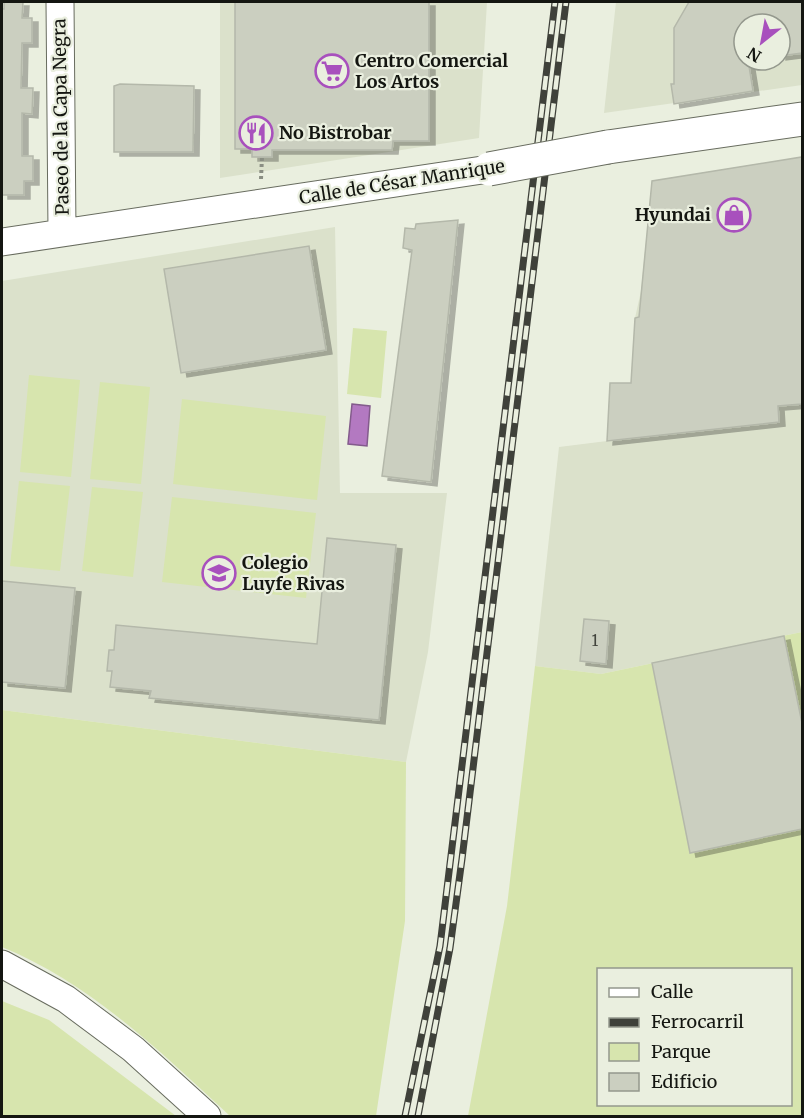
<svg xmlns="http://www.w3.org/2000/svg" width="804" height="1118" viewBox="0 0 804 1118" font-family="Merriweather,serif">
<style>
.built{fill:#dbe1cb;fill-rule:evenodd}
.green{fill:#d7e5ae;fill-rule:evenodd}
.water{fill:#b379c1;stroke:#835b8c;stroke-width:1.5}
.building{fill:#cbcfc0;stroke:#b4b8aa;stroke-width:1.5;filter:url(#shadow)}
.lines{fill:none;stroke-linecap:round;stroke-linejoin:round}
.street-casing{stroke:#686c5f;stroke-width:29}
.secondary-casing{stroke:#686c5f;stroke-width:35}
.path{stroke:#8a8e83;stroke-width:4;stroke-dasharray:3 3;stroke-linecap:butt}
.street{stroke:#fff;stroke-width:27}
.secondary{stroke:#fff;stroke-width:33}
.rail-casing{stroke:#3f413a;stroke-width:7}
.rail{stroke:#eaefdf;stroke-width:4.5;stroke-dasharray:14;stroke-linecap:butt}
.secondary-bridge-casing{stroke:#686c5f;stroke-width:35;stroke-linecap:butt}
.secondary-bridge{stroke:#fff;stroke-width:33}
.labels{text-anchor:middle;stroke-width:4.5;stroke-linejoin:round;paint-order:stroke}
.number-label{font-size:15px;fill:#42443d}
.poi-label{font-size:18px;font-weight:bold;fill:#141611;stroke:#eaefdf;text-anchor:start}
.street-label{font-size:18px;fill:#141611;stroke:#eaefdf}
</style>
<defs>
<filter id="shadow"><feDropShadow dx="6" dy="4" stdDeviation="0" flood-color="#0004"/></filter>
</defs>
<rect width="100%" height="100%" fill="#eaefdf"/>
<path class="built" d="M220 2H487L479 138 220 178Z
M616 2H802V85L604 113ZM744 24H780V60H744Z
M802 157V632L601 674 535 666 559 447 607 441 610 383H631L635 318 641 291 652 181Z
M335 227 340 493H447L428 652 406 762 2 710V281Z"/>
<path class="green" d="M353 328 387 331 381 398 347 394Z
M29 375 80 380 71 477 20 472Z
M100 382 150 387 141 484 90 479Z
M182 399 326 416 317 500 173 484Z
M19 481 70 486 60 571 10 566Z
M92 487 143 492 133 577 82 571Z
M172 497 316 513 306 598 162 582Z
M802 632V1116H468L507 906 535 666 601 674ZM598 970H790V1104H598Z
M2 710 406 762 405 921 376 1116H230C161 1052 90 983 2 947Z
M2 1001 49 1020 176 1116H2Z"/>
<path class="water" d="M352 404 370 406 367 446 348 444Z"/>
<path class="building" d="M4 2H23L22 18H32V43H22L21 88H33L32 114 22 113V156H33V181H24V195H2V9H4Z
M235 2H429V141H393L392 150H272V157H252V149H235Z
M689 2H802V53L780 56V24H744V60H748L753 91 674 104 671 84H674V28Z
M120 84 194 86 193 152H114V86Z
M802 157V404L778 406 779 422 607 441 610 383H631L635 318 639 317 652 181Z
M458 220 431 482 382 476 412 250 403 248 405 228 415 229 416 224Z
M309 246 326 350 181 373 164 269Z
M327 538 396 545 379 720 149 698 151 691 110 687 112 671H107L109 650H114L116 625 317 644Z
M2 581 75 588 65 688 2 682Z
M584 619 609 621 606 664 580 661Z
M784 636 802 723V829L690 853 652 663Z"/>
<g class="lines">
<defs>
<path id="street" d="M60 2 62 232
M2 242 489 169
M2 964 66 999 133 1049 207 1116"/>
<path id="secondary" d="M608 147 802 119"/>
</defs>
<use href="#street" class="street-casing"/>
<use href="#secondary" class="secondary-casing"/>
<path class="path" d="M261 179 262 157"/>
<use href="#street" class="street"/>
<use href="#secondary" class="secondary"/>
<defs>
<path id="rail" d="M405 1116 440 946 555 2
M418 1116 450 948 462 859 566 2"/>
</defs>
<use href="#rail" class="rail-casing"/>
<use href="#rail" class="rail"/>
<defs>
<path id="secondary-bridge" d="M489 169 608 147"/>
</defs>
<use href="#secondary-bridge" class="secondary-bridge-casing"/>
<use href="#secondary-bridge" class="secondary-bridge"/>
</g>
<defs>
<symbol id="supermarket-ring" viewBox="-11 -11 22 22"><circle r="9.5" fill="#eaefdf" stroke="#a850bd" stroke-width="1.5"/><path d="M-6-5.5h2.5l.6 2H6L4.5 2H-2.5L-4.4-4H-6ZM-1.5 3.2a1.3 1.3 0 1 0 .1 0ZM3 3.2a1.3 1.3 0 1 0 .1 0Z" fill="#a850bd"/></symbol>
<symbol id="restaurant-ring" viewBox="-11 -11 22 22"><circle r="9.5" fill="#eaefdf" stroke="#a850bd" stroke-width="1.5"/><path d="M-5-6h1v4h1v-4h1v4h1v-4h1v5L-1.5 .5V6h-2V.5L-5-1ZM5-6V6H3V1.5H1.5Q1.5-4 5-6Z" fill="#a850bd"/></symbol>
<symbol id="shop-ring" viewBox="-11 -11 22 22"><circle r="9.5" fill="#eaefdf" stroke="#a850bd" stroke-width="1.5"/><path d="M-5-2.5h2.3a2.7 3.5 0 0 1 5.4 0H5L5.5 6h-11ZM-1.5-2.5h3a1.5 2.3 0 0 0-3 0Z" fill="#a850bd"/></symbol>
<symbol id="school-ring" viewBox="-11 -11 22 22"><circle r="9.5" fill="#eaefdf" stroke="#a850bd" stroke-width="1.5"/><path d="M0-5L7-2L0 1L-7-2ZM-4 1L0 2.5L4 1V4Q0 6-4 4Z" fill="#a850bd"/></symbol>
</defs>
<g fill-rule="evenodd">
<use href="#supermarket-ring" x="313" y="52" width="38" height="38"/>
<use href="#restaurant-ring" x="237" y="114" width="38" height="38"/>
<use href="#shop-ring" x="715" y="196" width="38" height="38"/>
<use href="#school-ring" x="200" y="554" width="38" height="38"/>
</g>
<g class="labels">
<g class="number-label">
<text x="595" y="646">1</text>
</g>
<g class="poi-label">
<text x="355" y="67">Centro Comercial<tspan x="355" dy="21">Los Artos</tspan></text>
<text x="279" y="139">No Bistrobar</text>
<text x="711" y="221" text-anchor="end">Hyundai</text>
<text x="242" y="569">Colegio<tspan x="242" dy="21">Luyfe Rivas</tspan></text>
</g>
<g class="street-label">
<text transform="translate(61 117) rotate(-91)" y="6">Paseo de la Capa Negra</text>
<text transform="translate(402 182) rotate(-9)" y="6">Calle de César Manrique</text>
</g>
</g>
<rect width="804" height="1118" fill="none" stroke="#141611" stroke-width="6"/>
<rect x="597" y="968" width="195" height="138" fill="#eaefdf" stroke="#94988d" stroke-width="1.5"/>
<rect x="609" y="988" width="30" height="9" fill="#ffffff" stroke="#94988d" stroke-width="1.5"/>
<text x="651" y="998" font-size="18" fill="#141611">Calle</text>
<rect x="609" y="1018" width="30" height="9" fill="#3f413a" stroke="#94988d" stroke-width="1.5"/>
<text x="651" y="1028" font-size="18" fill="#141611">Ferrocarril</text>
<rect x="609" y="1043" width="30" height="18" fill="#d7e5ae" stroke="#94988d" stroke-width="1.5"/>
<text x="651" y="1058" font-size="18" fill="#141611">Parque</text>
<rect x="609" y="1073" width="30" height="18" fill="#cbcfc0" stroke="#94988d" stroke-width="1.5"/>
<text x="651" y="1088" font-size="18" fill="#141611">Edificio</text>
<g transform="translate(762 42) rotate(211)"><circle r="28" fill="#eaefdf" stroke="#94988d" stroke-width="1.5"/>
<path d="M0-4.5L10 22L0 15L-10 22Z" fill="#a850bd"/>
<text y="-9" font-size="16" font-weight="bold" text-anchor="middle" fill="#141611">N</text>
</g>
</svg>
